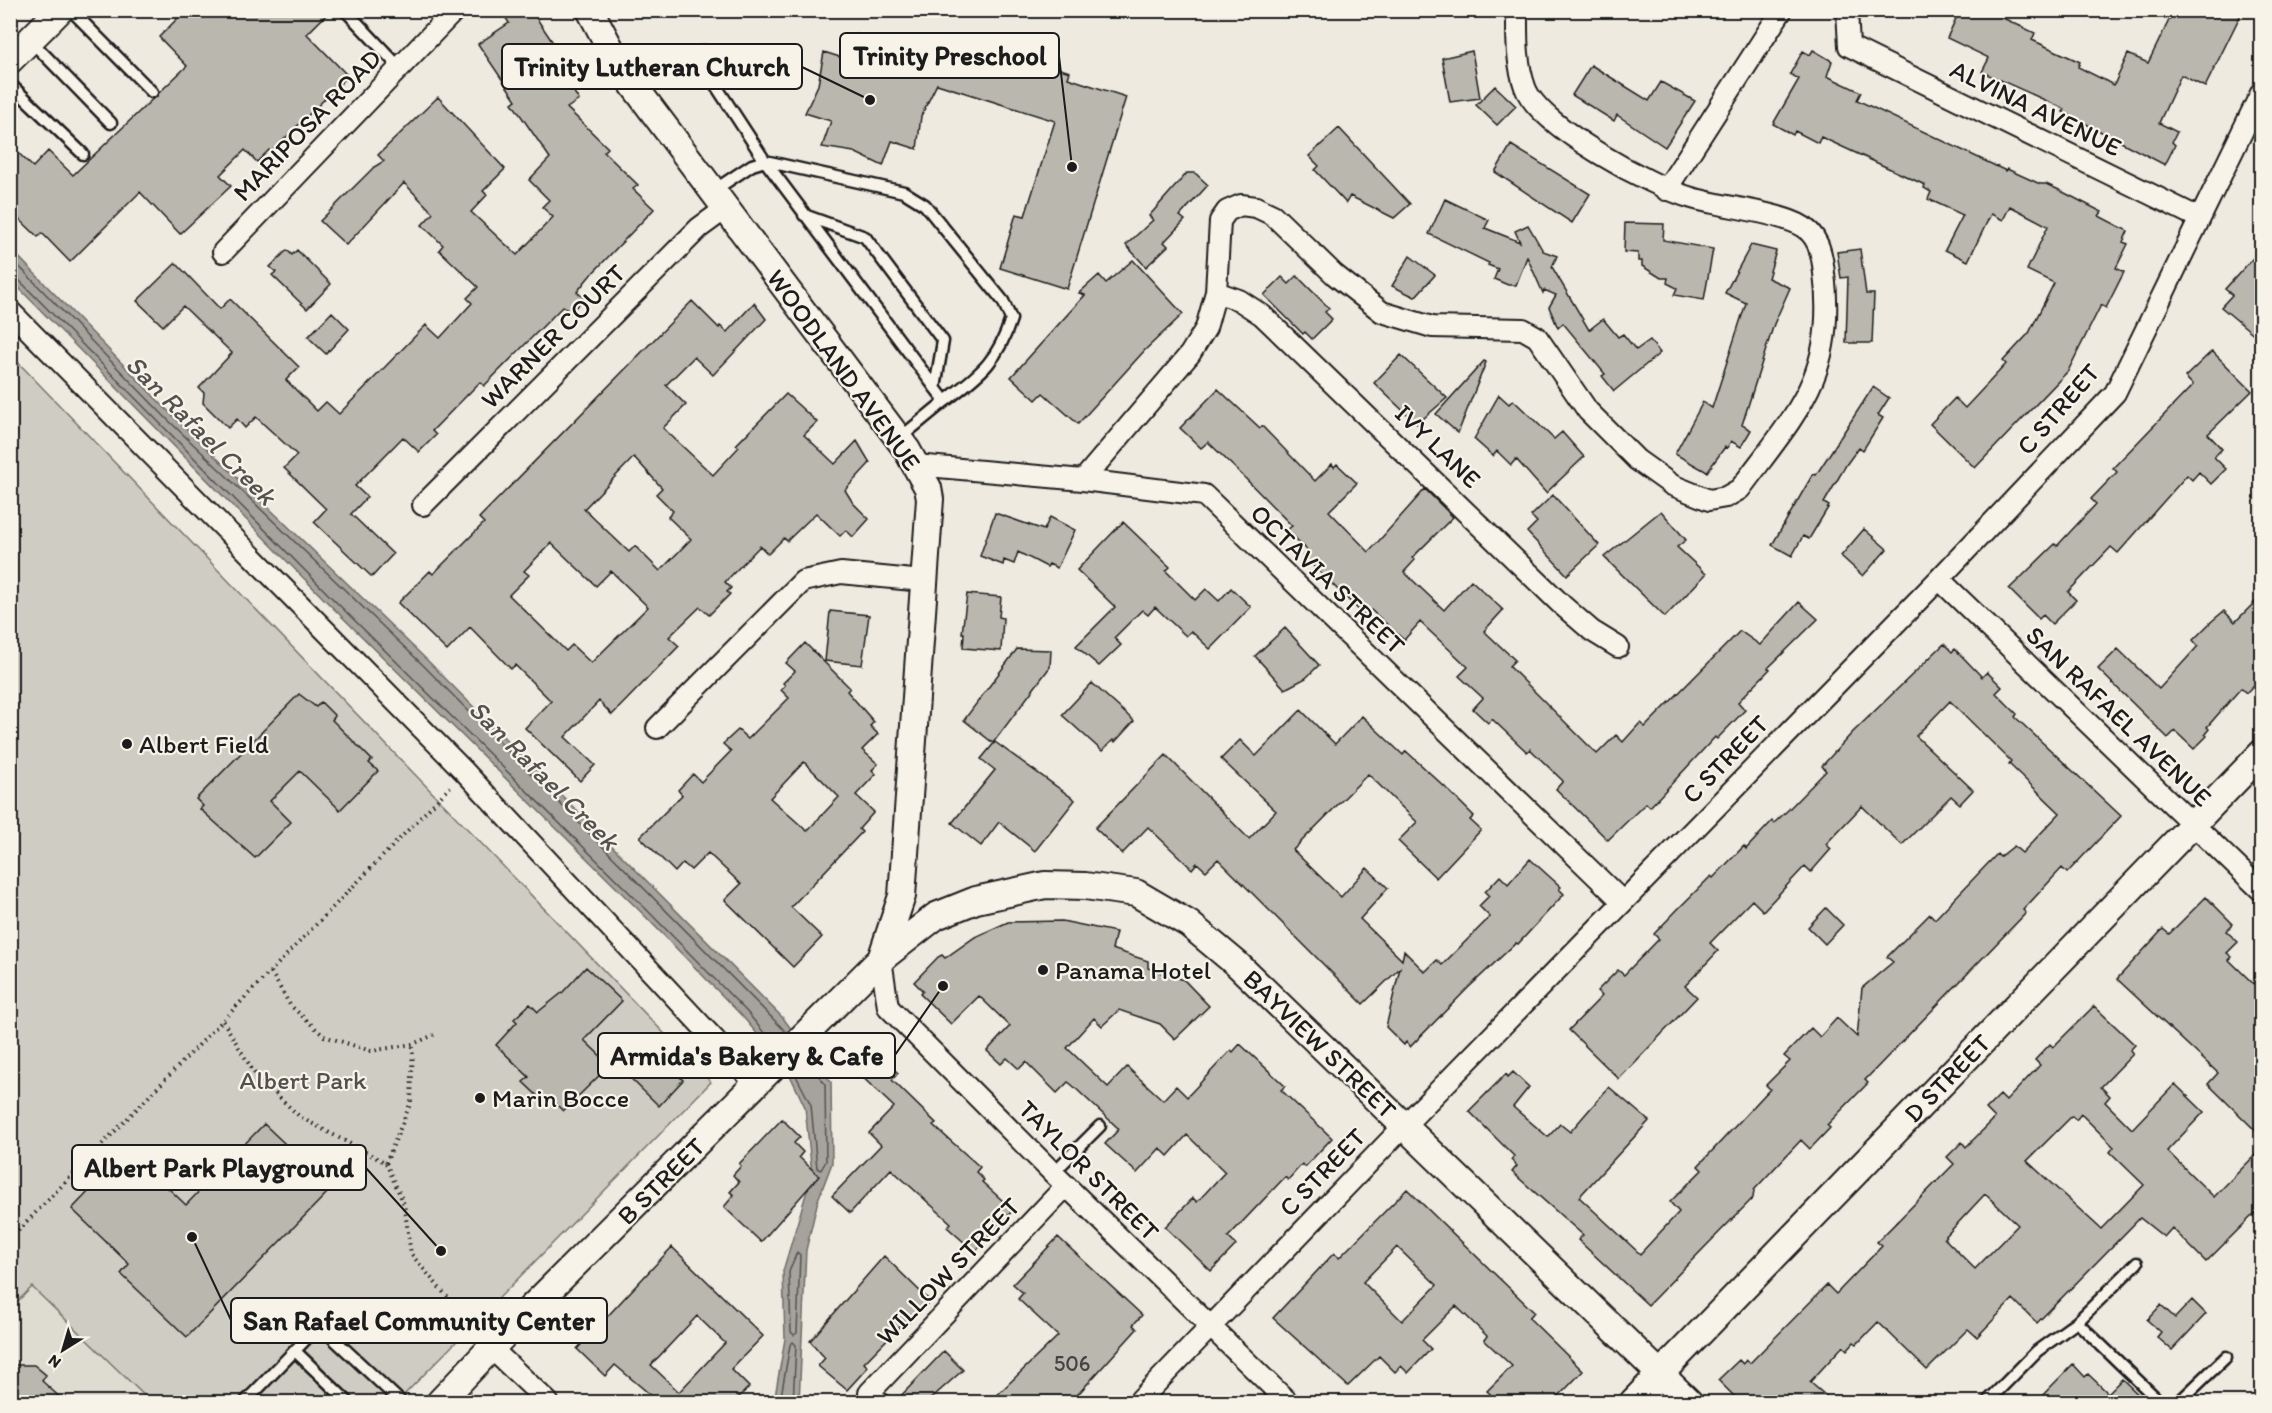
<svg xmlns="http://www.w3.org/2000/svg" width="2272" height="1413" viewBox="0 0 2272 1413" font-family="Itim,sans-serif">
<style>
.built{fill:#dedbd1}
.green{fill:#cfccc3;stroke:#767470;stroke-width:1.5}
.water{fill:#a6a39d;stroke:#6f6d69;stroke-width:1.5}
.lines{fill:none;stroke-linecap:round;stroke-linejoin:round}
.shore{stroke:#535250;stroke-width:1.5}
.building{fill:#bab7af;stroke:#1c1c1c;stroke-width:1.5;fill-rule:evenodd}
.service-casing{stroke:#1c1c1c;stroke-width:15}
.minor-casing{stroke:#1c1c1c;stroke-width:24}
.tertiary-casing{stroke:#1c1c1c;stroke-width:30}
.path{stroke:#1c1c1c;stroke-width:4;stroke-dasharray:1.5 4.5;stroke-linecap:butt}
.service{stroke:#f7f3e8;stroke-width:10}
.minor{stroke:#f7f3e8;stroke-width:20}
.tertiary{stroke:#f7f3e8;stroke-width:26}
.poi-dot{fill:#1c1c1c;stroke:#f7f3e8;stroke-width:2}
.labels{text-anchor:middle;stroke-width:4.5;stroke-linejoin:round;paint-order:stroke}
.number-label{font-size:22px;fill:#444341}
.street-label{font-size:26px;fill:#1c1c1c;stroke:#f7f3e8}
.poi-label{font-size:26px;fill:#1c1c1c;stroke:#f7f3e8;text-anchor:start}
.park-label{font-size:26px;fill:#52514e;stroke:#f7f3e8}
.water-label{font-size:27px;font-style:italic;fill:#535250;stroke:#f7f3e8}
.leader{fill:none;stroke:#1c1c1c;stroke-width:2}
.callout-dot{fill:#1c1c1c;stroke:#f7f3e8;stroke-width:2}
.callout{fill:#f7f3e8;stroke:#1c1c1c;stroke-width:2}
.callout-label{font-size:27px;text-anchor:middle;font-weight:bold;fill:#1c1c1c}
</style>
<rect width="100%" height="100%" fill="#eeeae0"/>
<filter id="ink" filterUnits="userSpaceOnUse"><feTurbulence type="fractalNoise" baseFrequency=".0167" numOctaves="2"/><feDisplacementMap in="SourceGraphic" scale="12" xChannelSelector="R" yChannelSelector="G"/><feConvolveMatrix kernelMatrix="1 2 1 2 8 2 1 2 1" color-interpolation-filters="sRGB"/></filter>
<g filter="url(#ink)">
<path class="built" d="M32 1286 151 1402H11V1308Z"/>
<path class="green" d="M11 355 711 1082 397 1402H151L32 1287 11 1308Z"/>
<path class="water" d="M10 248 171 414 428 661 783 1018 831 1082 832 1163 818 1200 806 1250 799 1402H774L785 1339 783 1271 812 1174 805 1107 787 1069 743 1017 643 914 328 603 11 280Z"/>
<g class="lines">
<path class="shore" d="M10 257 167 419 424 666 787 1033
M10 276 17 278 333 599 647 910 747 1012 774 1045
M792 1068 811 1105 817 1168 821 1170 826 1161 825 1084 804 1056
M797 1252 800 1255 797 1333 794 1335 791 1332 789 1272Z
M780 1402 790 1345 793 1342 796 1345 793 1402"/>
</g>
<path class="building" d="M186 10H331L307 34 348 76 271 152 269 150 257 162 245 150 220 175 231 186 180 234 140 192 70 262 42 233 38 237 10 210V145L33 167 48 151 73 175 187 66 159 37Z
M501 10H531L554 44 549 47 569 75 565 78 579 100 567 108 608 148 604 152 638 185 633 189 654 209 588 278 577 292 584 298 570 313 563 306 484 386 480 382 432 431 436 435 419 452 403 437 355 486 367 497 351 514 393 554 372 577 314 522 326 509 284 468 297 455 256 417 245 428 237 419 228 428 203 403 204 393 199 388 232 353 183 306 163 326 137 301 176 263 220 309 230 299 299 367 286 380 317 411 326 402 339 414 426 325 440 338 472 303 467 298 478 287 439 250 443 245 422 225 433 213 410 189 404 183 346 245 320 221 374 167 384 161 378 155 438 97 505 169 483 191 487 195 471 212 517 255 553 217 542 207 549 200 529 180 550 158 512 103 516 100 478 44 509 23Z
M1960 10H2006L2003 18 2035 33 2032 40 2080 62 2078 67 2114 85 2128 54 2148 63 2174 10H2243L2205 87 2181 75 2159 123 2177 132 2172 142 2175 145 2165 165 2063 112 2065 109 1982 72 1989 58 1947 38Z
M857 34 885 49 952 59 959 38 1070 72 1068 78 1126 97 1067 289 1000 268 1016 214 1025 216 1055 121 937 84 921 116 917 149 892 141 883 166 854 152 822 147 831 121 805 113 818 85 824 52 849 60Z
M1813 50 1832 61 1827 76 1861 92 1857 100 2006 171 2007 169 2040 184H2046L2057 189 2102 212 2099 216 2128 231 2123 242 2128 244 2116 268 2124 272 2106 308 2101 305 2068 371 1975 468 1930 424 1955 398 1965 408 2006 364 2003 361 2029 333 2054 283 2027 270 2048 226 2010 206 2003 220 1991 214 1968 261 1945 250 1963 215 1928 199 1931 192 1924 188 1925 185 1821 137 1818 143 1795 131 1793 135 1773 124 1799 79 1790 74 1803 51 1810 55Z
M1472 51 1480 98 1450 102 1442 58Z
M1591 65 1649 101 1661 82 1695 101 1665 147 1617 115 1614 121 1572 95Z
M1495 86 1516 106 1497 125 1476 105Z
M1339 128 1410 204 1394 218 1350 196 1346 203 1315 170 1319 166 1309 156Z
M1511 145 1590 194 1572 223 1495 172Z
M1187 173H1195L1208 185 1180 216 1185 220 1164 242 1168 246 1146 267 1126 245 1153 220 1149 216Z
M1445 199 1489 220 1485 228 1520 242 1515 231 1528 225 1543 251 1557 256 1552 267 1589 330 1603 319 1618 337 1623 334 1636 350 1650 340 1660 353 1614 391 1602 376 1605 374 1563 323 1558 328 1549 307 1556 295 1544 290 1543 293 1527 257 1516 285H1508L1494 279 1498 269 1488 265 1489 263 1429 234Z
M1625 223 1664 224 1663 240 1713 249 1704 300 1674 295 1677 288 1667 283 1668 278H1661L1642 266V261H1638V253L1624 252Z
M1751 245 1776 251 1768 278 1790 288 1774 324 1742 425 1751 430 1741 447 1731 441 1727 448 1725 447 1707 472 1675 454 1703 402 1712 408 1746 303 1725 293Z
M2262 248V341L2221 307 2232 295 2225 289Z
M1860 249 1866 294H1874L1872 343H1846L1848 277 1841 278 1837 252Z
M287 250 292 255 297 250 331 284 307 309 272 275 276 272 270 267Z
M1410 256 1435 275 1415 297 1392 286Z
M1133 260 1183 314 1145 350 1078 424 1043 393 1036 400 1011 377 1085 295 1079 293 1099 275 1106 283Z
M1297 276 1329 308 1325 312 1332 319 1312 339 1305 332 1303 334 1264 295 1282 277 1289 284Z
M692 301 719 328 720 326 727 332 754 303 766 319 713 375 694 357 666 385 686 405 663 428 713 475 739 447 736 445 786 394 817 422 804 435 835 464 857 441 870 463 845 490 853 503 869 519 853 537 846 530 840 536 816 513 787 541 784 538 768 554 760 546 725 582 731 588 727 592 730 594 709 615 700 607 669 637 679 646 612 715 599 701 565 737 595 765 580 781 525 728 551 701 515 665 511 669 470 627 447 651 398 603 430 571 433 574 484 523 479 518ZM634 457 662 488 656 494 673 511 668 517 691 539 660 571 635 546 629 552 584 509ZM551 543 596 586 611 571 648 607 591 663 572 645 566 651 509 595 529 575 524 571Z
M332 312 349 329 326 354 308 337Z
M2212 351 2252 391 2208 434 2222 449 2214 457 2226 469 2211 484 2199 472 2192 480 2187 475 2118 553 2111 547 2068 592 2076 600 2052 624 2043 615 2039 619 2009 589 2055 544 2057 546 2096 504 2091 499 2117 472 2113 468 2193 385 2185 377Z
M1401 355 1447 398 1417 424 1374 383Z
M1484 361 1486 362 1458 433 1436 414Z
M1873 387 1889 398 1878 415 1883 418 1863 450 1859 447 1846 465 1824 503 1829 506 1809 539 1803 536 1792 556 1772 545 1813 474 1816 475Z
M1218 389 1260 428 1262 426 1315 481 1332 464 1334 467 1337 464 1357 483 1329 511 1369 552 1425 489 1453 517 1412 558 1415 560 1404 572 1444 610 1471 580 1503 610 1484 631 1515 660 1509 666 1597 754 1616 735 1623 742 1640 723 1645 727 1740 631 1760 645 1799 602 1818 619 1768 668 1770 669 1738 702 1745 710 1717 739 1715 737 1650 807 1646 803 1608 840 1556 789 1563 781 1530 749 1527 752 1492 719 1488 723 1473 709 1483 698 1459 676 1468 667 1420 622 1404 640 1371 610 1365 616 1303 556 1308 551 1287 530 1292 526 1238 471 1208 442 1201 448 1180 428Z
M1499 395 1509 404 1513 400 1554 439 1562 432 1584 457 1546 493 1516 459 1511 465 1497 451 1493 456 1474 439Z
M1553 495 1599 545 1567 575 1527 532 1537 522 1531 516Z
M1661 511 1686 540 1677 547 1706 574 1665 617 1604 557Z
M995 513 1044 530 1050 517 1075 530 1057 568 1049 564 1047 567 1018 552 1014 564 1004 560 1003 565 980 556Z
M1123 522 1170 567 1166 571 1195 600 1206 589 1219 601 1231 588 1251 607 1210 649 1191 631 1186 636 1155 607 1148 615 1142 610 1114 638 1121 645 1099 666 1076 646 1115 607 1077 570Z
M1864 529 1887 549 1863 576 1841 556Z
M967 594 1001 597 999 617 1003 618 1001 651 963 648 964 633H962Z
M2262 595 2261 678 2246 693 2241 688 2207 727 2209 729 2205 734 2207 736 2194 749 2175 731 2168 738 2098 669 2118 649 2159 689 2198 646 2193 640 2212 621 2224 611 2235 622Z
M830 611 869 615 862 665 825 661Z
M1285 628 1319 665 1306 678 1285 689 1255 656Z
M805 643 850 688 847 691 874 722 870 726 878 734 862 750 878 764 872 770 876 774 856 795 874 812 859 829 862 832 791 907 822 937 793 967 725 900 741 884 708 853 691 870 683 863 675 872 640 837 682 795 678 790 693 774 701 782 731 751 723 744 738 730 748 739 789 698 781 690 785 685 783 683 795 671 786 663ZM804 762 839 797 807 831 770 798Z
M1944 644 1952 652 1955 649 1982 677 1987 672 2002 687 1996 693 2017 714 2015 717 2121 816 2067 873 2062 868 2023 910 2026 913 1865 1080 1868 1083 1827 1125 1830 1128 1810 1149 1801 1140 1754 1190 1753 1198 1648 1305 1578 1240 1583 1235 1512 1172 1517 1166 1511 1160 1514 1156 1469 1111 1506 1074 1508 1077 1513 1072 1529 1087 1513 1107 1548 1137 1560 1124 1570 1132 1609 1087 1649 1121 1579 1197 1640 1254 1679 1212 1670 1202 1702 1170 1698 1166 1770 1089 1766 1085 1790 1061 1784 1056 1811 1028 1820 1037 1837 1018 1857 1037 1862 988 1893 962 1887 957 1930 914 1935 919 1997 854 2000 857 2014 846 2022 853 2060 813 2009 764 2011 761 1950 701 1916 736 1973 790 1960 804 1951 796 1902 845 1862 806 1826 844 1831 849 1811 872 1805 866 1763 911 1752 900 1710 943 1718 951 1685 986 1697 997 1619 1079 1569 1030 1602 996 1597 991 1618 970 1624 975 1659 939 1654 934 1677 910 1711 876 1713 878 1744 846 1746 849 1772 821 1774 823 1788 810 1826 771 1822 766 1853 732Z
M1017 649 1051 650 1050 667 993 743 964 720Z
M1092 683 1134 721 1115 742 1113 740 1102 751 1062 715Z
M299 694 316 707 321 702 335 716 332 720 372 760 369 763 378 771 340 810 300 771 270 801 291 822 255 858 200 809 203 806 196 799Z
M1301 710 1335 744 1362 716 1403 755 1406 751 1447 789 1474 816 1470 820 1481 830 1436 878 1398 841 1417 822 1368 774 1293 850 1341 897 1367 868 1388 888 1360 919 1402 960 1404 951 1425 972 1437 960 1442 965 1490 917 1479 906 1489 896 1485 892 1500 876 1508 884 1530 859 1561 887 1559 889 1564 894 1518 944 1516 943 1468 988 1410 1047 1406 1042 1404 1045 1386 1027 1400 968 1363 1004 1218 859 1206 871 1197 863 1192 869 1148 827 1122 854 1095 828 1166 755 1249 839 1276 811 1221 759 1240 740 1256 756Z
M995 742 1075 800 1035 851 999 822 981 846 952 823 995 770 981 759Z
M2206 897 2233 924 2226 931 2238 942 2227 953 2232 957 2229 960 2262 992V1137L2208 1084 2218 1073 2117 979 2163 929 2169 934Z
M1826 908 1843 925 1825 944 1808 927Z
M1062 921 1116 932 1112 949 1148 961V968L1184 980 1209 1006 1175 1039 1160 1024 1119 1010 1102 1026 1094 1018 1067 1048 1108 1087 1127 1067 1163 1100 1176 1086 1187 1097 1231 1050 1233 1052 1240 1044 1285 1086 1281 1090 1332 1138 1305 1167 1302 1164 1288 1180 1285 1177 1228 1237 1236 1245 1211 1271 1165 1227 1193 1198 1197 1202 1225 1172 1187 1135 1168 1156 1160 1148 1137 1173 1105 1144 1119 1129 1072 1085 1068 1082 1057 1093 1026 1062 1019 1069 1007 1058 1001 1064 987 1051 1010 1026 979 996 951 1024 920 994 923 991 914 982 938 957 942 955 945 958 975 937 1008 922Z
M586 967 622 1001 584 1040 610 1065 563 1111 551 1099 546 1104 523 1082 529 1077 496 1045 517 1022 514 1019 530 1004 538 1012 563 992Z
M2094 1006 2135 1045 2130 1050 2133 1054 2101 1087 2110 1096 2105 1102 2132 1129 2175 1084 2204 1112 2167 1151 2214 1197 2262 1148V1206L2206 1262 2172 1228 2164 1237 2140 1218 2037 1323 2013 1299 1977 1337 1968 1329 1927 1370 1878 1322 1857 1344 1854 1342 1847 1350 1843 1346 1810 1382 1833 1402H1740L1718 1380 1739 1360 1743 1364 1746 1360 1750 1363 1827 1285 1836 1294 1882 1246 1877 1242 1954 1164 1947 1157 1962 1142 1966 1147 1995 1118 1986 1109 2000 1095 2006 1101 2040 1065 2035 1060 2050 1044 2053 1047ZM2081 1114 2114 1147 2110 1152 2144 1185 2101 1229 2027 1161 2072 1116 2076 1120ZM1985 1194 2018 1225 1975 1269 1944 1238Z
M859 1036 898 1073 892 1080 936 1123 933 1125 980 1167 976 1172 984 1180 982 1182 1013 1210 975 1252 947 1227 951 1223 891 1169 850 1213 832 1196 881 1145 869 1133 894 1107 840 1056Z
M648 1040 672 1064 669 1066 683 1080 659 1106 620 1068Z
M782 1119 800 1137 794 1143 803 1152 799 1157 819 1176 761 1242 724 1207 734 1195 730 1192 739 1182 733 1175 741 1166 739 1164Z
M264 1124 320 1177 316 1182 327 1193 187 1337 121 1274 129 1264 72 1209 128 1150 186 1205Z
M1407 1189 1534 1312 1529 1318 1583 1371 1553 1402H1499L1487 1391 1512 1366 1484 1340 1487 1336 1456 1306 1422 1340 1431 1349 1408 1373 1401 1366 1395 1372 1379 1356 1348 1386 1273 1318 1334 1253 1339 1258ZM1397 1247 1437 1285 1402 1321 1363 1282Z
M1058 1237 1142 1315 1133 1325 1137 1329 1071 1402H990L1058 1336 1018 1299 1023 1293 1013 1284Z
M672 1247 763 1336 731 1369 749 1387 734 1402H659L615 1365 605 1376 577 1349ZM697 1316 725 1343 679 1392 651 1365Z
M884 1256 930 1301 908 1323 905 1321 864 1363 868 1367 847 1390 818 1366 825 1358 810 1341Z
M2192 1300 2206 1314 2172 1350 2157 1337 2161 1332 2147 1320 2161 1305 2175 1318Z
M944 1351 963 1370 927 1402H895Z
M2073 1364 2085 1377 2088 1374 2108 1393 2122 1379 2146 1402H2036Z
M10 1365H34L46 1375 42 1381 65 1402H10Z"/>
<g class="lines">
<defs>
<path id="service" d="M71 10 152 92
M345 10 400 68
M30 40 111 123
M705 51V69L765 161 904 192 925 205 1003 301 1011 319C997 363 980 374 945 401
M10 84 83 154
M713 191 752 165 765 161 945 401 900 438
M804 215 865 237 943 341 935 388
M1053 1173 1100 1126
M2077 1322 2137 1263
M319 1325 401 1402
M295 1351 348 1402
M245 1402 338 1306
M1987 1402 2037 1351 2077 1322 2160 1402
M2179 1402 2226 1357"/>
<path id="minor" d="M1847 10 1849 46 2199 218
M1666 190 1782 10
M223 252 455 10
M1216 292 1239 300 1262 315 1562 605 1592 631 1618 647
M10 311 464 771 757 1085
M916 465 1083 480 1204 495 1623 902
M1083 480 1190 354 1206 328 1216 292 1220 221 1227 211 1241 205 1256 207 1273 215 1335 275 1382 312 1432 327 1523 329 1537 337 1588 411 1637 460 1672 485 1709 500 1726 497 1740 489C1796 413 1837 375 1824 273 1822 253 1818 233 1798 224 1770 211 1723 207 1692 198 1652 187 1538 126 1525 87 1516 62 1517 36 1517 10
M423 505 699 228 725 209
M1939 579 2262 891
M657 728 803 581 841 573 923 581
M881 959 888 1007 1053 1173 1288 1402
M491 1348 548 1402
M879 1402 869 1393 1066 1186
M1138 1402 1405 1125 1939 579 2115 393 2262 91"/>
<path id="tertiary" d="M590 10 617 61 634 86 907 450 928 488 930 499 902 896 881 959
M10 60 60 10
M440 1402 491 1348 881 959 936 916 976 900 1045 885 1085 886 1136 893 1189 924 1238 965 1689 1402
M1633 1402 2262 753"/>
</defs>
<use href="#service" class="service-casing"/>
<use href="#minor" class="minor-casing"/>
<use href="#tertiary" class="tertiary-casing"/>
<path class="path" d="M792 10 798 19
M271 972 290 1005 324 1036 371 1051 413 1044 434 1035
M223 1021 255 1074 300 1117 386 1163 404 1204 411 1254 475 1330
M386 1163 411 1102 413 1044
M10 1239 450 787"/>
<use href="#service" class="service"/>
<use href="#minor" class="minor"/>
<use href="#tertiary" class="tertiary"/>
</g>
</g>
<g class="poi-dot">
<circle cx="127" cy="744" r="6"/>
<circle cx="1043" cy="970" r="6"/>
<circle cx="480" cy="1098" r="6"/>
</g>
<g class="labels">
<g class="number-label">
<text x="1072" y="1371">506</text>
</g>
<g class="street-label">
<text transform="translate(2036 108) rotate(26)" y="9">ALVINA AVENUE</text>
<text transform="translate(307 125) rotate(-46)" y="9">MARIPOSA ROAD</text>
<text transform="translate(553 336) rotate(-45)" y="9">WARNER COURT</text>
<text transform="translate(844 370) rotate(54)" y="9">WOODLAND AVENUE</text>
<text transform="translate(2058 409) rotate(-49)" y="9">C STREET</text>
<text transform="translate(1438 446) rotate(44)" y="9">IVY LANE</text>
<text transform="translate(1328 579) rotate(44)" y="9">OCTAVIA STREET</text>
<text transform="translate(2119 716) rotate(44)" y="9">SAN RAFAEL AVENUE</text>
<text transform="translate(1725 759) rotate(-46)" y="9">C STREET</text>
<text transform="translate(1320 1044) rotate(44)" y="9">BAYVIEW STREET</text>
<text transform="translate(1947 1078) rotate(-46)" y="9">D STREET</text>
<text transform="translate(1089 1170) rotate(45)" y="9">TAYLOR STREET</text>
<text transform="translate(1322 1172) rotate(-46)" y="9">C STREET</text>
<text transform="translate(661 1181) rotate(-45)" y="9">B STREET</text>
<text transform="translate(948 1271) rotate(-46)" y="9">WILLOW STREET</text>
</g>
<g class="poi-label">
<text x="139" y="753">Albert Field</text>
<text x="1055" y="979">Panama Hotel</text>
<text x="492" y="1107">Marin Bocce</text>
</g>
<g class="park-label">
<text x="303" y="1089">Albert Park</text>
</g>
<g class="water-label">
<text transform="translate(201 430) rotate(45)" y="9">San Rafael Creek</text>
<text transform="translate(544 775) rotate(45)" y="9">San Rafael Creek</text>
</g>
</g>
<path class="leader" d="M1072 167L1059 56M870 100L802 67M943 986L895 1055M441 1251L366 1168M192 1237L231 1320"/>
<g class="callout-dot">
<circle cx="1072" cy="167" r="6"/>
<circle cx="870" cy="100" r="6"/>
<circle cx="943" cy="986" r="6"/>
<circle cx="441" cy="1251" r="6"/>
<circle cx="192" cy="1237" r="6"/>
</g>
<g class="callout">
<rect x="840" y="33" width="219" height="45" rx="6"/>
<rect x="502" y="44" width="300" height="45" rx="6"/>
<rect x="598" y="1033" width="297" height="45" rx="6"/>
<rect x="72" y="1145" width="294" height="45" rx="6"/>
<rect x="231" y="1298" width="376" height="45" rx="6"/>
</g>
<g class="callout-label">
<text x="950" y="65">Trinity Preschool</text>
<text x="652" y="76">Trinity Lutheran Church</text>
<text x="747" y="1065">Armida's Bakery &amp; Cafe</text>
<text x="219" y="1177">Albert Park Playground</text>
<text x="419" y="1330">San Rafael Community Center</text>
</g>
<rect width="2272" height="1413" fill="none" stroke="#f7f3e8" stroke-width="36"/>
<rect x="18" y="18" width="2236" height="1377" fill="none" stroke="#1c1c1c" stroke-width="2" filter="url(#ink)"/>
<g transform="translate(63 1350) rotate(217)" stroke="#f7f3e8" stroke-width="4.5" paint-order="stroke">
<path d="M0-4.5L10 22L0 15L-10 22Z" fill="#1c1c1c"/>
<text y="-9" font-size="16" font-weight="bold" text-anchor="middle" fill="#1c1c1c">N</text>
</g>
</svg>
